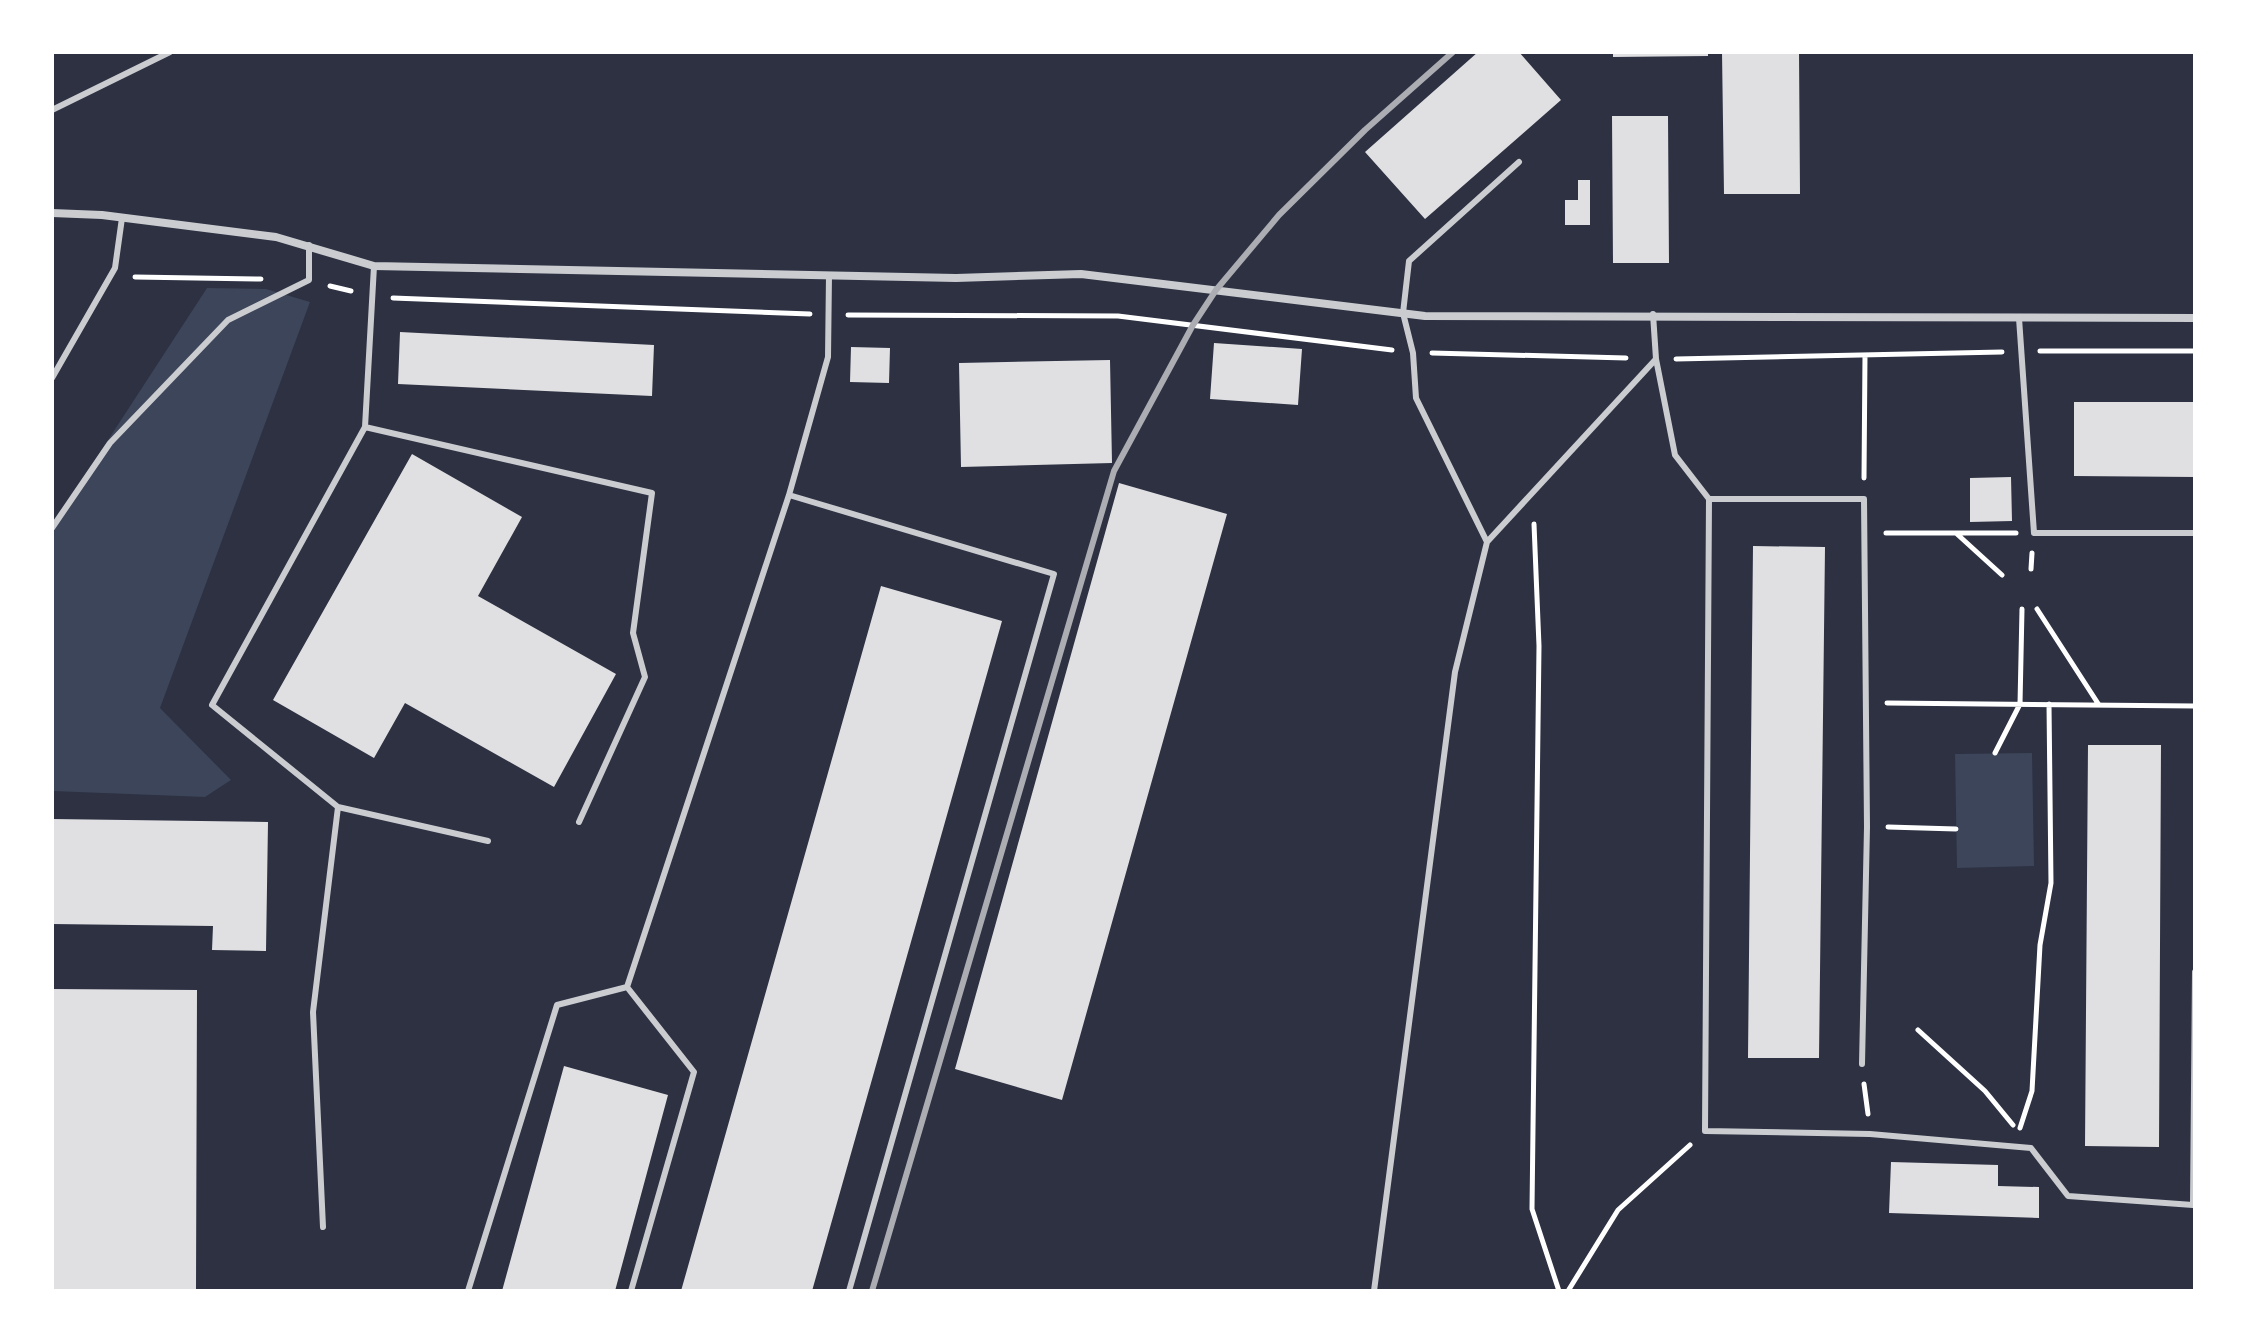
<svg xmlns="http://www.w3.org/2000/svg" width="2247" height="1343" viewBox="0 0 2247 1343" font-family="'DejaVu Sans',sans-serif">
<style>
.green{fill:#3c4559}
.building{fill:#e0e0e3}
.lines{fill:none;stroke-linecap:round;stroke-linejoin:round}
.path{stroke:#fff;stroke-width:5}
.service{stroke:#caccd0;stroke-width:6}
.minor{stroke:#caccd0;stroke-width:8}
.rail{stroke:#abadb3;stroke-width:6}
</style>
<rect width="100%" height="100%" fill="#2d3142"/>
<path class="green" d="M207 288 266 289 310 302 160 708 231 780 205 797 52 791V526Z
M2032 753 2034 866 1957 868 1955 754Z"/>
<path class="building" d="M1478 52H1519L1561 100 1425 219 1365 152Z
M1613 52H1708V56L1613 57Z
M1722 52H1799L1800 194H1724Z
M1612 116H1668L1669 263H1613Z
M1578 180H1590V225H1565V200H1578Z
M400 332 654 345 652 396 398 384Z
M1214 343 1302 349 1298 405 1210 399Z
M851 347 890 348 889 383 850 382Z
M1110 360 1112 463 961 467 959 363Z
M2074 402H2195V477L2074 476Z
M412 454 522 517 478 596 616 674 554 787 405 703 374 758 273 700Z
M2011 477 2012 521 1970 522V478Z
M1119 483 1227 514 1062 1100 955 1069Z
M1753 546 1825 547 1819 1058H1748Z
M881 586 1002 621 812 1291H681Z
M2088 745H2161L2159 1147 2085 1146Z
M52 819 268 822 266 951 212 950 213 926 52 924Z
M52 989 197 990 196 1291H52Z
M564 1066 668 1095 615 1291H502Z
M1891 1162 1998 1165V1186L2039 1187V1218L1889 1213Z"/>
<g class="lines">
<path class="path" d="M135 277 261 279
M330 286 351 291
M393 298 810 314
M848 315 1118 316 1392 350
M2040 351H2195
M1432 353 1626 358
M1676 359 2002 352
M1864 478 1865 355
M1534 524 1539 646 1532 1209 1559 1291
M1886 533H2016
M1957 534 2002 575
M2031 569 2032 553
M2037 609 2099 705
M1887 703 2195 706
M1995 753 2020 704 2022 609
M1888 827 1956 829
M1918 1030 1985 1091 2013 1125
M1864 1084 1868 1114
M2020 1128 2032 1091 2040 945 2051 883 2049 704
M1568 1291 1618 1210 1690 1145"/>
<path class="service" d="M52 110 170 52
M2019 318 2034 533H2195
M1656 359 1675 455 1709 499 1705 1131 1870 1134 2031 1148 2068 1196 2193 1205 2195 972
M52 378 115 268 122 218
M365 427 652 493 633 633 645 677 579 822
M789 495 1054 574 849 1291
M1709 499H1864L1867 827 1862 1064
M52 528 110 443 228 320 309 280V245
M1487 542 1416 398 1413 353 1403 313 1409 261 1519 162
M338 807 488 841
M323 1227 313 1012 338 807 212 705 365 427 374 266
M468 1291 557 1005 627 987
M631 1291 694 1072 627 987 789 495 828 357 829 275
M1374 1291 1455 672 1487 542 1656 359 1653 314"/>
<path class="minor" d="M52 213 102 215 276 237 374 266 956 278 1081 274 1425 316 2195 318"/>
<path class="rail" d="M872 1291 1114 471 1193 325 1216 290 1279 215 1365 130 1453 52"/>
</g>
<rect width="2247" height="1343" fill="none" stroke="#ffffff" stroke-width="108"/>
</svg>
